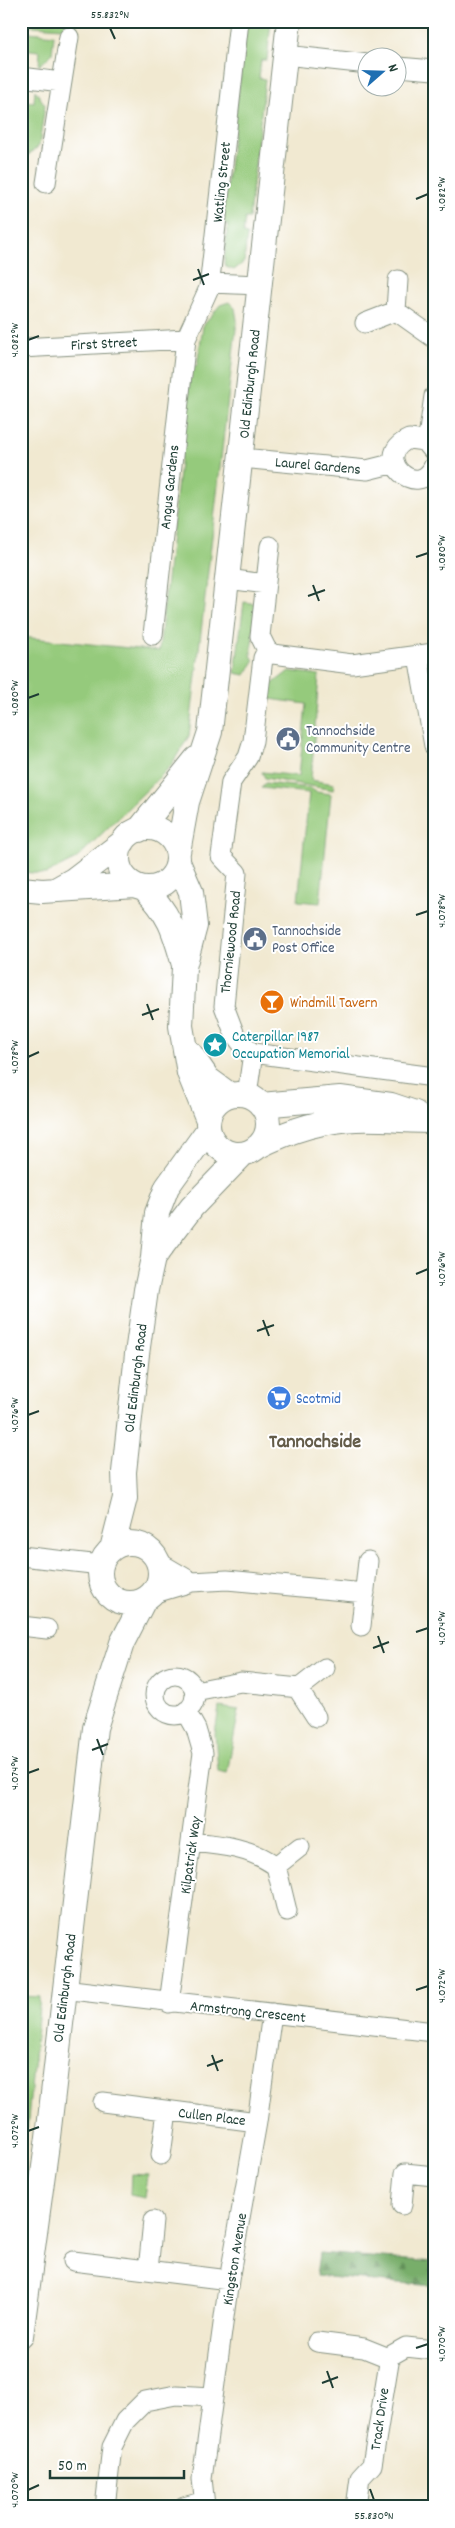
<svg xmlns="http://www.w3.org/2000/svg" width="455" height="2528" viewBox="0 0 455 2528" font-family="Dekko,sans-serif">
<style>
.green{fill:#95ca7b;stroke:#5a8458}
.forest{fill:url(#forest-firs);stroke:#4c7650}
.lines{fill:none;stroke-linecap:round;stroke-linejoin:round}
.minor-casing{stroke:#889382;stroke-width:21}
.major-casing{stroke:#889382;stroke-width:26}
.minor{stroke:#fff;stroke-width:19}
.major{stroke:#fff;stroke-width:24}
.ticks{fill:none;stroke:#1f3d34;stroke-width:2}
.labels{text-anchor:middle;stroke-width:4;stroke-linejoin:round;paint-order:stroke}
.street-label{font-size:15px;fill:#1f3d34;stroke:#fff}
.service-label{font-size:15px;fill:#4e5e75;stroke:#fff;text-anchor:start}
.food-label{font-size:15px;fill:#c56008;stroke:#fff;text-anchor:start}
.culture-label{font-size:15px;fill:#0d838f;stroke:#fff;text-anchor:start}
.shop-label{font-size:15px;fill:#366cbe;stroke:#fff;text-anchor:start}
.district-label{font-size:20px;font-weight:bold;fill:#635c49;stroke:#fff}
.neatline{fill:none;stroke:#1f3d34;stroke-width:2}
.ticks-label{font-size:12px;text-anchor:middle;fill:#1f3d34}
</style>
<defs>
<pattern id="forest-firs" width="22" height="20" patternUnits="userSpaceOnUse" patternTransform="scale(1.25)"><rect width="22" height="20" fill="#78ae6b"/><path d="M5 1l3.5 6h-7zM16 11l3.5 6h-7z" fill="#628f59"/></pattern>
</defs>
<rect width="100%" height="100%" fill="#fff"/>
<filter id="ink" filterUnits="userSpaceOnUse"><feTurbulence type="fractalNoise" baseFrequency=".02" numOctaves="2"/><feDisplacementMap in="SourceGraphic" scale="10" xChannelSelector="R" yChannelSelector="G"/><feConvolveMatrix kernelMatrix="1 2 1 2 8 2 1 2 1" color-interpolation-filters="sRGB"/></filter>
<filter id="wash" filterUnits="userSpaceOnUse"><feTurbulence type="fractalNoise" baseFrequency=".0096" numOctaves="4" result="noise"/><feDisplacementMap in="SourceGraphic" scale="20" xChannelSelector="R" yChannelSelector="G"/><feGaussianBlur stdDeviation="1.12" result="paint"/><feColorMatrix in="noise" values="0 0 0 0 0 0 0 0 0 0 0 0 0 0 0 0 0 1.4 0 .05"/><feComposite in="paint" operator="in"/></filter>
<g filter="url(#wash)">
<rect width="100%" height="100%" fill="#f1e9d1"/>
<path class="green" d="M21 21H77L76 29 21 25Z
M247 21H271L267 60H261L259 78 265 79 249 218H245L243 234 247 235 244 262 234 270 226 267 224 263 228 224H222Z
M21 31 54 35 52 54 39 66 40 51 21 49Z
M35 90 45 105 39 146 21 161V101L34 102Z
M229 302 235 308 237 320 189 736 170 767 76 859 46 874 21 872V637L159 651 191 365 197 366 203 326 220 305Z
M244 602 256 604 251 655 254 661 245 675 235 673Z
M289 671 319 675 311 780 334 784 333 790 265 778 262 772 299 776 306 704 270 699 271 685Z
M265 783 310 788 316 792 331 794 320 903 298 901 309 793 261 788Z
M219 1707 239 1710 227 1773 218 1771 215 1734Z
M21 1996 40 1997 27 2129 21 2128Z
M131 2174 148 2175 145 2198 130 2195Z"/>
<path class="forest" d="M319 2253 434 2262V2286L316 2276Z"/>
</g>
<g filter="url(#ink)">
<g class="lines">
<defs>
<path id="minor" d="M285 55 368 64
M398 67 434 70
M21 77 61 82
M46 183 69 37
M210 283 260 285
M396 311 434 338
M365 323 396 311 398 280
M21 348 186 339
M425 441 429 431 434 396
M434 452 425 441 409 439C369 457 419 502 434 465
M241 458 367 470 395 463
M270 546 260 636 267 650 273 654 352 664 434 653
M227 579 266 584
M153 635 186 339 209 288 239 21
M418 656 434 746
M253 1053 242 1044 235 1035 224 1006 237 873 221 856 231 782 248 757 253 741 263 658 267 650
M253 1053 434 1077
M247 1095 253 1053
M21 1556 101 1565
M158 1562 192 1582
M152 1594 192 1582 227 1580 365 1593
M21 1626 47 1629
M361 1626 368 1561
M155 1695a20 20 0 1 1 40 0a20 20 0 1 1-40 0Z
M195 1691 241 1682 299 1688
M316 1717 298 1689 325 1668
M192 1842C223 1845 251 1848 276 1866
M287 1911 276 1866 300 1847
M63 1989 434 2032
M169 2003 203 1753 196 1729 186 1711
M103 2102 257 2122
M161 2155 167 2111
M402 2205 405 2173 434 2176
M73 2261 229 2280
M148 2270 153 2221
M317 2342 364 2348 389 2358
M205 2505 202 2479 229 2280 257 2122 272 2013
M105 2507 112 2447 125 2421 145 2401 176 2395 213 2397
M184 2507 198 2503 208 2507
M356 2507 360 2478 372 2465 390 2356 406 2347 434 2350"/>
<path id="major" d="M118 858a30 30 0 1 1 60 0a30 30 0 1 1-60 0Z
M139 830 196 759
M178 852 187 802 210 732 289 21
M178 862 191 892 195 926 184 967 181 1026 189 1073 208 1120
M144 888C170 914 174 930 184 965
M21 889 42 891 135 885
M57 889 73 880 123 842
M190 1053 208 1079 230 1095
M208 1124a30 30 0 1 1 60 0a30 30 0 1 1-60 0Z
M261 1105 340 1098 391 1105 415 1113
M257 1147C288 1131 321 1120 356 1119 382 1118 408 1121 434 1121
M153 1258 192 1207 243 1154
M100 1573a30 30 0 1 1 60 0a30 30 0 1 1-60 0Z
M112 1549 125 1498 124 1472 137 1354 146 1290 153 1258 157 1213 167 1187 208 1130
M21 2336 48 2137 95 1728 122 1643 144 1600"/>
</defs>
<use href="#minor" class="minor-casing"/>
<use href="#major" class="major-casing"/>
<use href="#minor" class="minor"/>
<use href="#major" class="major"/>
</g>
</g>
<path class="ticks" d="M110 28 115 39M416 199 428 194M198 269 204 285M193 280 209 274M28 340 39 336M416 557 428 553M313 585 319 601M308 596 325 590M28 698 39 694M416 915 428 911M147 1004 153 1020M142 1015 159 1009M28 1057 39 1052M416 1274 428 1269M263 1320 269 1336M257 1331 274 1325M28 1415 39 1411M416 1632 428 1628M378 1636 384 1653M373 1648 389 1642M97 1739 103 1755M92 1750 108 1744M28 1773 39 1769M416 1990 428 1986M212 2055 218 2071M207 2066 223 2060M28 2131 39 2127M416 2348 428 2344M327 2371 333 2388M322 2383 338 2377M370 2489 374 2500M28 2490 39 2485"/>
<defs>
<symbol id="civic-disc" viewBox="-11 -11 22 22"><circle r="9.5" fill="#5c6f8a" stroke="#fff"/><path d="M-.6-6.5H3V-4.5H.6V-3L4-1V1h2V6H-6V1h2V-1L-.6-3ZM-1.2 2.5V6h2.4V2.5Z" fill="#fff"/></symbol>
<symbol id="bar-disc" viewBox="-11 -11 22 22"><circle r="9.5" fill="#e8710a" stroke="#fff"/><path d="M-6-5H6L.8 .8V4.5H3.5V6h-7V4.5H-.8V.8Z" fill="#fff"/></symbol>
<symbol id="sight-disc" viewBox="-11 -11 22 22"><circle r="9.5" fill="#0f9aa8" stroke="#fff"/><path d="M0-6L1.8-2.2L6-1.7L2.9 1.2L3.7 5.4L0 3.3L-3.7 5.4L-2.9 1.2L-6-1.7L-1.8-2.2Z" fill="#fff"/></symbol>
<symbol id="supermarket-disc" viewBox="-11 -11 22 22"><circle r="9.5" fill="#3f7fe0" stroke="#fff"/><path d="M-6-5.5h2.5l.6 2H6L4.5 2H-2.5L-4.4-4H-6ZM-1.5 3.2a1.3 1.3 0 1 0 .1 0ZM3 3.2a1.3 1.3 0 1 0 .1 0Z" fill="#fff"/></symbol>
</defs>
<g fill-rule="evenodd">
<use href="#civic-disc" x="274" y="725" width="28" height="28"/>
<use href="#civic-disc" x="241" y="925" width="28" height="28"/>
<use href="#bar-disc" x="258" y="988" width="28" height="28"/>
<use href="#sight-disc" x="201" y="1031" width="28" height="28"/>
<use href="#supermarket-disc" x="265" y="1384" width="28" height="28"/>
</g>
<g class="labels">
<g class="street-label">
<text transform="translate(221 182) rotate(-84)" y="5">Watling Street</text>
<text transform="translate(104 343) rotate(-3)" y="5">First Street</text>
<text transform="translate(249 384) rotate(-84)" y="5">Old Edinburgh Road</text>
<text transform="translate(318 465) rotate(5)" y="5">Laurel Gardens</text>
<text transform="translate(169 487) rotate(-84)" y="5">Angus Gardens</text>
<text transform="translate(230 942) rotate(-84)" y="5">Thorniewood Road</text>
<text transform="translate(135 1378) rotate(-83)" y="5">Old Edinburgh Road</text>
<text transform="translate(190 1855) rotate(-82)" y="5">Kilpatrick Way</text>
<text transform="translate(64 1988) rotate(-83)" y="5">Old Edinburgh Road</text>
<text transform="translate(248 2011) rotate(6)" y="5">Armstrong Crescent</text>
<text transform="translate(212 2116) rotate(7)" y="5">Cullen Place</text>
<text transform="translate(234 2259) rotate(-81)" y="5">Kingston Avenue</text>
<text transform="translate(379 2419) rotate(-82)" y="5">Track Drive</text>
</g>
<g class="service-label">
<text x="306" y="735">Tannochside<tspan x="306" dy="17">Community Centre</tspan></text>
<text x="272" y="935">Tannochside<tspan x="272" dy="17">Post Office</tspan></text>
</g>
<g class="food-label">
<text x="290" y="1007">Windmill Tavern</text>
</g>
<g class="culture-label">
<text x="232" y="1041">Caterpillar 1987<tspan x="232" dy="17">Occupation Memorial</tspan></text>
</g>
<g class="shop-label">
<text x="296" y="1403">Scotmid</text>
</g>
<g class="district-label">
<text x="315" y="1447">Tannochside</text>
</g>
</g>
<rect width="455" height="2528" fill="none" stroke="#fff" stroke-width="55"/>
<g transform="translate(382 72) rotate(70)"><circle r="24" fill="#ffffff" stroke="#a5b1ae"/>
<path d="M0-4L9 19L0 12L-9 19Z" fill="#1f6fb2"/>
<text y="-8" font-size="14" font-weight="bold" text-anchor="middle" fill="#1f3d34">N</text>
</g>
<path d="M50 2470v8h134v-8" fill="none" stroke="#1f3d34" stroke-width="2.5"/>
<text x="58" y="2470" font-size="15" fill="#1f3d34" stroke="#ffffff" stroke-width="4" paint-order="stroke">50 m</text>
<rect x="28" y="28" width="400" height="2472" class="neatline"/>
<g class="ticks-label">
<text x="110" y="18">55.832°N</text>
<text transform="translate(441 194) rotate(-90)" y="4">4.082°W</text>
<text transform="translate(14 340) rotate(-90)" y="4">4.082°W</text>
<text transform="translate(441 553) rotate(-90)" y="4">4.080°W</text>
<text transform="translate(14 698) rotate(-90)" y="4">4.080°W</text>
<text transform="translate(441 911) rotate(-90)" y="4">4.078°W</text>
<text transform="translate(14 1057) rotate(-90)" y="4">4.078°W</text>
<text transform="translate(441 1269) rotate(-90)" y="4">4.076°W</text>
<text transform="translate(14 1415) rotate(-90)" y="4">4.076°W</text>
<text transform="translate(441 1628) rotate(-90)" y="4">4.074°W</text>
<text transform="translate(14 1773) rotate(-90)" y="4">4.074°W</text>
<text transform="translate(441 1986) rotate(-90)" y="4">4.072°W</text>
<text transform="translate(14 2131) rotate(-90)" y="4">4.072°W</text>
<text transform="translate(441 2344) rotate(-90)" y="4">4.070°W</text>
<text transform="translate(14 2490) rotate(-90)" y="4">4.070°W</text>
<text x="374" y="2519">55.830°N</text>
</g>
</svg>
